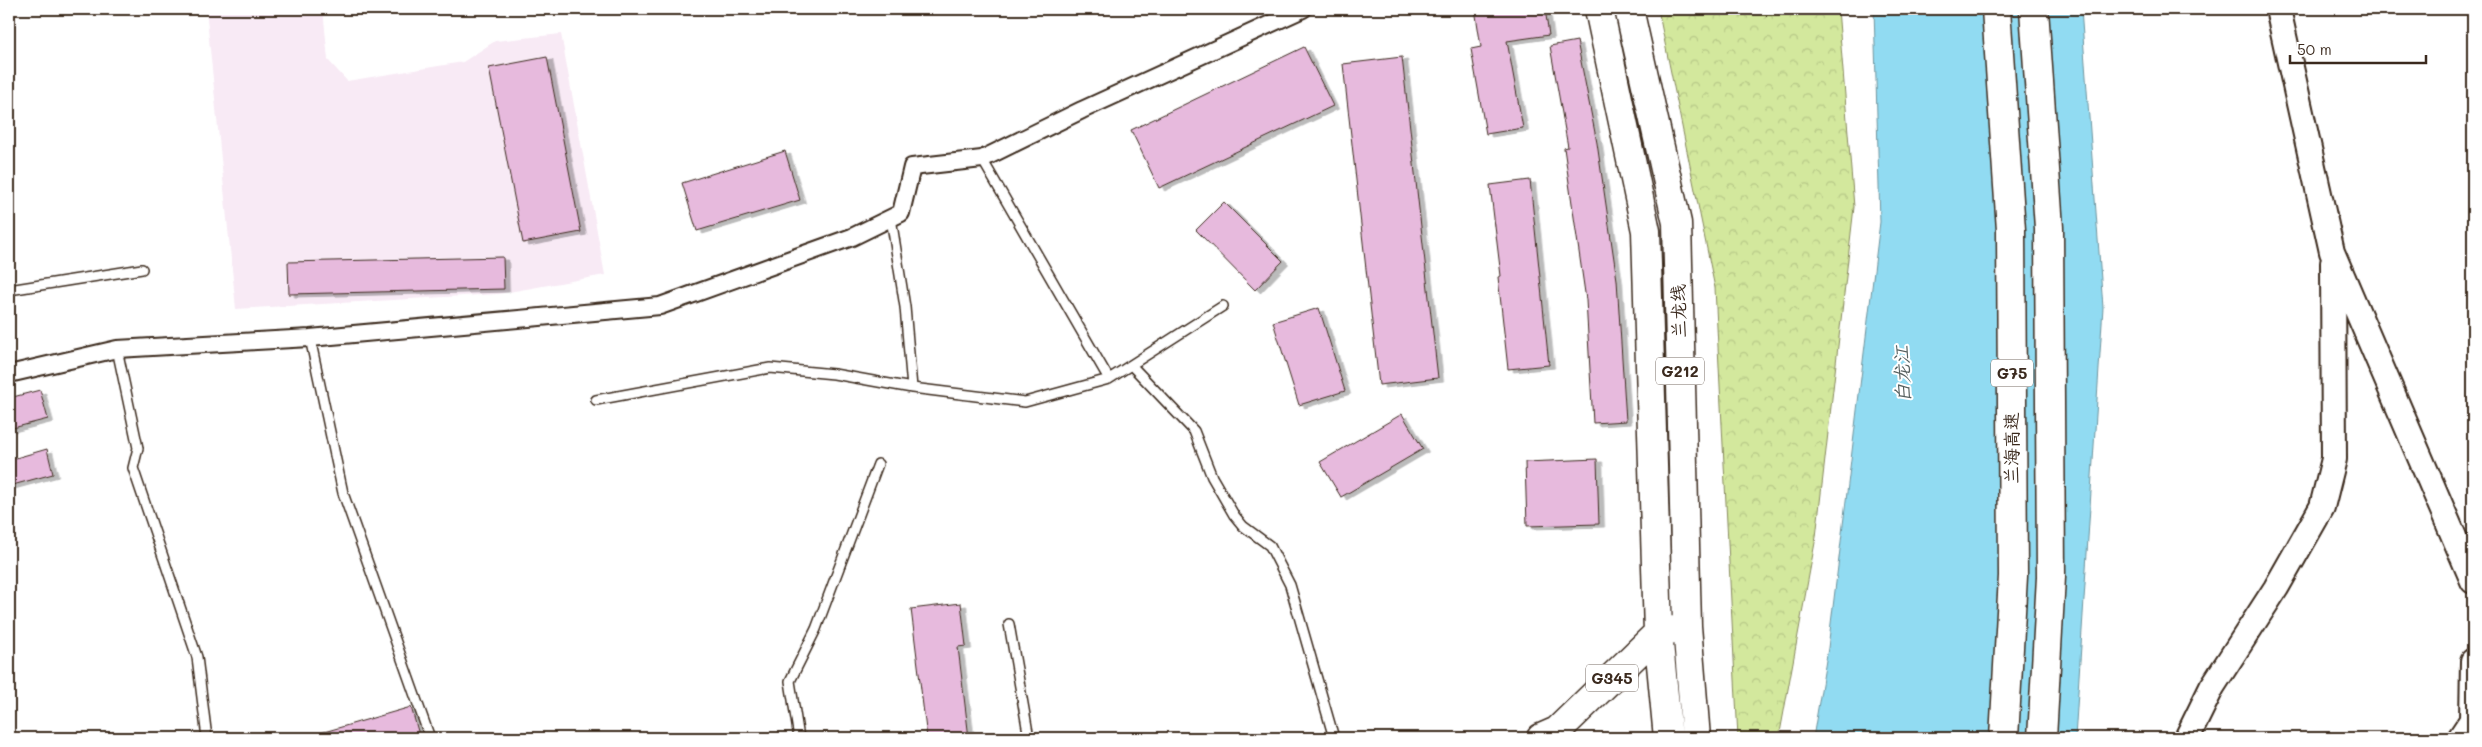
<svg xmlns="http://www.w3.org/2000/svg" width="2482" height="747" viewBox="0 0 2482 747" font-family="Mali,'LXGW WenKai TC',sans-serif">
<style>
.built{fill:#f8eaf5}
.park{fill:url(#park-crowns);stroke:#87895e}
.water{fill:#91dbf2;stroke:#6f949d}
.building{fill:#e7badd;stroke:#3b2a1e;filter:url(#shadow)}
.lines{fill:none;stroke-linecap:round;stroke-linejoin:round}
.lane-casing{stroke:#3b2a1e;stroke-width:12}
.street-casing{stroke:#3b2a1e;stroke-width:20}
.secondary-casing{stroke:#3b2a1e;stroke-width:28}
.highway-casing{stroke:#3b2a1e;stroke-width:31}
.lane{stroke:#fff;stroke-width:9}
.street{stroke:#fff;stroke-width:16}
.secondary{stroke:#fff;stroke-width:24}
.highway{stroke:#fff;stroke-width:28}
.labels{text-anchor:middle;stroke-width:4;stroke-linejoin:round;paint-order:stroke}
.shield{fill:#fff;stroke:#766a62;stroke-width:1}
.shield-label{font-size:16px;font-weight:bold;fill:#3b2a1e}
.street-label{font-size:18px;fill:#3b2a1e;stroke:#fff}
.water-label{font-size:19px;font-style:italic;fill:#555f5e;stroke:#fff}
</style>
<defs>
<pattern id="park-crowns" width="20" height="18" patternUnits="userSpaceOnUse" patternTransform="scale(1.25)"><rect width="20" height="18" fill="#d3e89d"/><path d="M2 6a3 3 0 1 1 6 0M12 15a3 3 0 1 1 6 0" fill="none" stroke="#b6c787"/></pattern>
<filter id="shadow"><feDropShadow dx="5.5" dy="3" stdDeviation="0" flood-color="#0004"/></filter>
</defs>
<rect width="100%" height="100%" fill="#fff"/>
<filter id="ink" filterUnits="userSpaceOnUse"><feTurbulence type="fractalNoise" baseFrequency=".02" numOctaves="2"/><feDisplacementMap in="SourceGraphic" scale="10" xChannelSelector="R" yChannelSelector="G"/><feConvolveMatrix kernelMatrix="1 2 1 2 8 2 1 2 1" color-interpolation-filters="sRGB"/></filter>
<g filter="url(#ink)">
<path class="built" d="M206 9H323L328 60 347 81 463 62 495 41 561 34 605 275 498 294 236 309Z"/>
<path class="park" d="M1658 9H1838L1854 207 1816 537 1779 738H1738L1715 288Z"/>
<path class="water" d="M1874 9H2081L2103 307 2075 738H1813L1828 648 1880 222Z"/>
<path class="building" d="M1475 9H1545L1549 35 1507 41 1523 128 1486 134 1471 49 1481 47Z
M1577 41 1597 143 1617 280 1626 421 1593 423 1586 300 1564 148 1568 147 1550 46Z
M1304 47 1333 106 1159 188 1131 130Z
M547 57 581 232 523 243 489 68Z
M1402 57 1438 378 1379 385 1343 64Z
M785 151 800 200 697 231 682 183Z
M1530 180 1549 365 1508 369 1498 277 1501 276 1490 185Z
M1224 202 1283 261 1255 290 1196 230Z
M503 257 504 289 289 294 288 262Z
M1319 308 1345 391 1299 405 1273 322Z
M40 390 48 419 9 429V398Z
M1402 414 1423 449 1341 497 1320 462Z
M47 449 53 474 9 486V460Z
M1597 459 1599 524 1527 526 1525 462Z
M961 603 966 646 958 647 969 738H927L911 609Z
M411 707 420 738H317V734Z"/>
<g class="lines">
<defs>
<path id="lane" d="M982 159 1109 379 1223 306
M891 218 905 307 912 388
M9 290 142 269
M310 338 343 493 430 738
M117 349 138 448 133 468 197 657 207 738
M1131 365 1194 431 1212 477 1234 515 1243 526 1270 546 1290 585 1334 738
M596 400 770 368 834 374 912 388 1025 402 1109 379
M1009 624 1029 738
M799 738 790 681 816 629 878 464"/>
<path id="street" d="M9 374 117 349 310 338 660 306 852 237 901 213 912 167 982 159 1082 110 1303 9"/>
<path id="secondary" d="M2278 9 2332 252 2473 581
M2187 738 2212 687 2276 588 2322 507 2334 459 2333 263
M2460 738 2472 720 2473 661"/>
<path id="highway" d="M1599 9 1646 231 1658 633 1668 738
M1629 9 1677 223 1687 626 1696 738
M1996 9 2011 230 2013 576 2004 738
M2034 9 2049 228 2051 577 2042 738
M1541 738 1557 731 1658 633 1670 630"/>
</defs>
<use href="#lane" class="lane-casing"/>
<use href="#street" class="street-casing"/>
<use href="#secondary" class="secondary-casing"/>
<use href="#highway" class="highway-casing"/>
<use href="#lane" class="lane"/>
<use href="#street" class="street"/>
<use href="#secondary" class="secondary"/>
<use href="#highway" class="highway"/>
</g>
</g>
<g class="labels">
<g class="shield">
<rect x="1656" y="357.5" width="48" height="27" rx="4"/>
<rect x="1991" y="359.5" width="42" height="27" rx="4"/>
<rect x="1586" y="664.5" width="52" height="27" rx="4"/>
</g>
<g class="shield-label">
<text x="1680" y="377">G212</text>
<text x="2012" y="379">G75</text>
<text x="1612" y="684">G345</text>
</g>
<g class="street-label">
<text transform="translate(1679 311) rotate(-91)" y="6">兰龙线</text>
<text transform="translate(2012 448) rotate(-90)" y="6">兰海高速</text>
</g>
<g class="water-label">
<text transform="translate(1902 374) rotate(-92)" y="7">白龙江</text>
</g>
</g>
<rect width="2482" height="747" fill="none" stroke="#fff" stroke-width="30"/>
<rect x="15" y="15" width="2452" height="717" fill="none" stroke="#3b2a1e" stroke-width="2" filter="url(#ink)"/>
<path d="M2290 55v8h136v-8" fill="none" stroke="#3b2a1e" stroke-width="2.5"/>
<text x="2297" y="55" font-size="15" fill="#3b2a1e" stroke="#ffffff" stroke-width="4" paint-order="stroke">50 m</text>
</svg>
